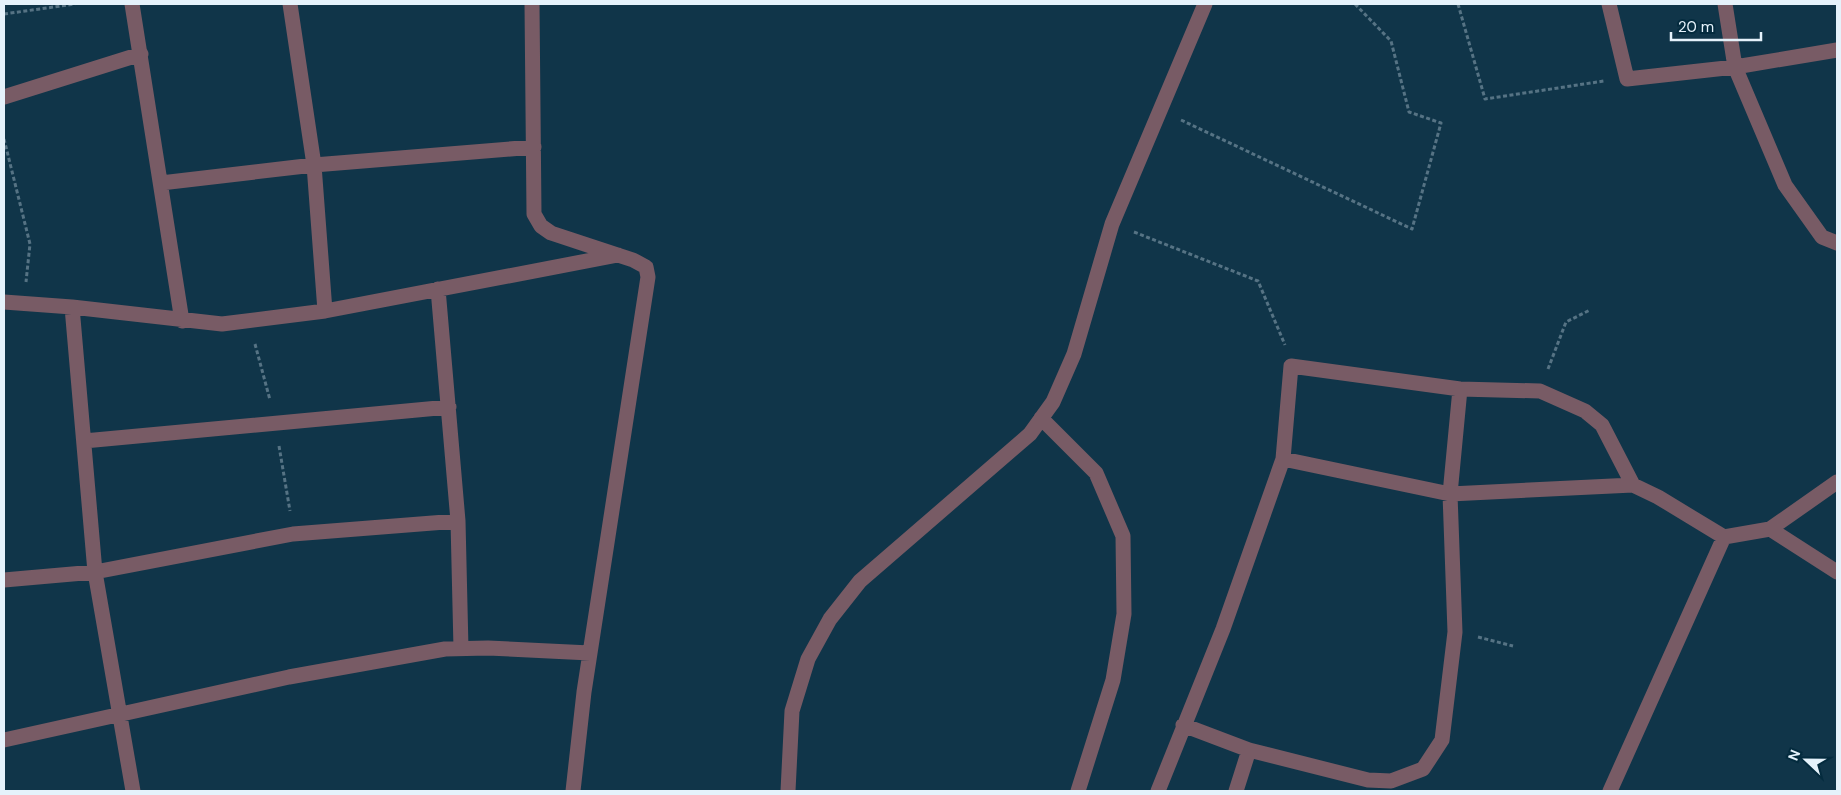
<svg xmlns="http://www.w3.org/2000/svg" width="1841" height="795" viewBox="0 0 1841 795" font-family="'DM Sans',sans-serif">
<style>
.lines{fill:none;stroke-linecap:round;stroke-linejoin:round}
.path{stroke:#567384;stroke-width:3;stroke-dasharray:4 2.5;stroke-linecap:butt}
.street{stroke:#785b65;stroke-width:15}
</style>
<rect width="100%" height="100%" fill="#103549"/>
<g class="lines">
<path class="path" d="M1458 4 1485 99 1604 81
M4 14 75 4
M1181 120 1412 229 1441 123 1409 112 1391 41 1355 4
M4 139 30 244 26 282
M1134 232 1258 281 1285 345
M255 344 270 400
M1548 369 1566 322 1590 310
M279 446 290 511
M1478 637 1513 646"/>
<path class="street" d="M132 4 182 321
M532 4 534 214 541 226 551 233 633 260 646 267 648 277 584 692 573 791
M1609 4 1627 79 1735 67 1837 50
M1725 4 1735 67 1785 185 1822 237 1837 243
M4 97 141 54
M161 183 314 165 534 147
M438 289 458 521 461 649
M4 302 72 307 222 324 325 311 314 165 290 4
M72 307 95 572 133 791
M325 311 618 255
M1041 418 1096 473 1123 536 1124 614 1113 680 1078 791
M84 441 449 407
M1283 459 1450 494 1633 485 1658 497 1724 537 1770 529 1837 482
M1770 529 1837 572
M4 580 95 572 293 534 458 521
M1183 725 1249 750 1368 780 1391 781 1423 769 1442 740 1455 632 1450 494 1460 389
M4 740 289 677 445 649 488 648 590 653
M788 791 792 711 808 659 830 619 860 581 1030 434 1053 402 1074 354 1112 224 1205 4
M1158 791 1223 629 1283 459 1291 366 1460 389 1540 391 1585 411 1602 425 1633 485
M1236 791 1249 750
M1610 791 1724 537"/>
</g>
<rect width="1841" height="795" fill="none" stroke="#e5f2fb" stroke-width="10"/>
<g transform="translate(1806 760) rotate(292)" stroke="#042b3e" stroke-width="4" paint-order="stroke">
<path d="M0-4L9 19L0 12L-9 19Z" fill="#e5f2fb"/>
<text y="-8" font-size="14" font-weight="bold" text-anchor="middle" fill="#e5f2fb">N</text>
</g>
<path d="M1671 32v8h90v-8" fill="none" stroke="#e5f2fb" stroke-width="2.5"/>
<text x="1678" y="32" font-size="15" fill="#e5f2fb" stroke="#042b3e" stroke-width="4" paint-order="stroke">20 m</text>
</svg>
